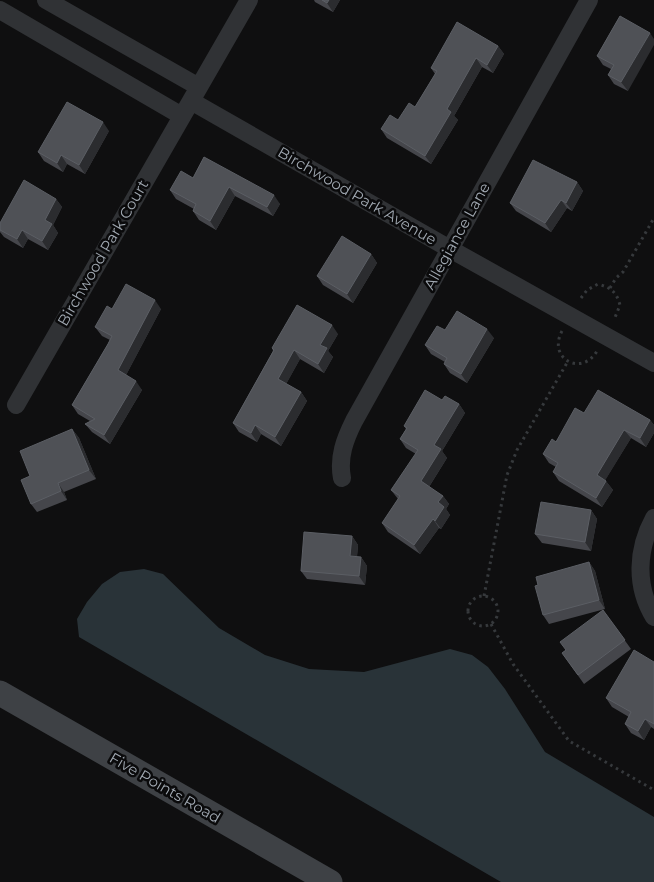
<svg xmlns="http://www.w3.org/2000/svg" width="654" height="882" viewBox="0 0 654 882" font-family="Montserrat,sans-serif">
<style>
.water{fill:#293338}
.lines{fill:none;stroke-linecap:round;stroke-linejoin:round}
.path{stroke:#36393c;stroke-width:3;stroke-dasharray:2.5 4;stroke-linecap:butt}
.street{stroke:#303235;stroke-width:18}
.secondary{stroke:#3e4145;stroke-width:25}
.wall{fill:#45464b}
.shaded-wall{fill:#2b2c2f}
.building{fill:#4f5156;stroke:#5b5e64}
.labels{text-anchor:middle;stroke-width:5;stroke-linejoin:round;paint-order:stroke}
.street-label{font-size:15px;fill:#a0a8b1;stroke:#0a0a0b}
</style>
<rect width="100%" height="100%" fill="#0f0f10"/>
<path class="water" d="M144 569 163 574 219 628 265 655 309 669 364 672 450 649 472 655 488 667 505 689 545 752 654 817V882H501L79 637 77 619 87 602 102 584 120 572Z"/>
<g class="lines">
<path class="path" d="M610 288 616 278 623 272 654 218
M581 298 587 290 598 284C611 288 616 291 620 305L614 320
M562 331C547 359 582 377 597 351
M484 596 507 475 517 450 568 361
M468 611a15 15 0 1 1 30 0a15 15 0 1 1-30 0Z
M491 624 513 664 569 741 654 790"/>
<path class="street" d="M46 0 199 87
M0 10 182 116
M191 101 450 249 654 363
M16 405 249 0
M342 478C338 457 345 439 354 421L589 0
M654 518C637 549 635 586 654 617"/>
<path class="secondary" d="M0 693 330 882"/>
</g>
<path class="wall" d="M314 0H340L333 12 315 2Z
M620 16 628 91 614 84 608 75 611 69 603 65 597 56Z
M498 46 504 54 493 73 482 67 454 116 458 120 431 164 387 138 381 129 398 120 415 107 435 74 431 68Z
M109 131 85 174 67 164 63 172 44 161 38 152Z
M204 157 280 204 273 216 235 196 216 230 199 220 193 211 194 209 176 199 170 190 193 178Z
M577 182 583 191 572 211 567 208 551 232 516 211 510 203Z
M56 199 62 207 53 225 58 233 48 250 28 239 23 248 4 237 0 232V223Z
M371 254 377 263 353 303 323 285 317 276Z
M112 309H161L126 375 142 390 110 444 92 432 85 424 90 421 78 414 72 405 108 344 110 340 102 336 95 327Z
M445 330 494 338 467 383 450 373 444 364 445 362 431 354 425 345Z
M338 334 328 351 333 357 324 373 300 359 286 384 301 392 307 401 281 446 261 434 257 442 239 432 233 423 273 351 272 348Z
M442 400 459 404 465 413 442 451 447 458 429 487 443 496 449 504 446 509 450 515 441 529 439 528 420 554 388 532 382 523 398 499 391 490 416 454 406 448 400 439 406 429 404 426Z
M584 413 650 420 654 425V433L646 447 631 438 605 480 613 490 602 507 559 481 553 472 556 467 549 463 543 454Z
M72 429 79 438 96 479 64 492 67 500 37 512 31 504 30 476Z
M591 510 597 519 591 551 542 543 535 534Z
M352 536 358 545 357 557H361L367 566 365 585 307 579 301 571Z
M589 562 595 571 605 609 549 624 543 615Z
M603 610 631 649 584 684 562 653 566 650Z
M654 662V729L651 727 644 740 631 733 625 724 629 717 612 707 606 698Z"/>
<path class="shaded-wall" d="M329 0H340L333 12 327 3Z
M650 33 654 39V45L628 91 621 82Z
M498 46 504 54 493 73 487 65Z
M476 58 482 67 454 116 458 120 431 164 425 156 447 109Z
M103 122 109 131 85 174 79 165Z
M61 155 67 164 63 172 57 163Z
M577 182 583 191 572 211 566 203Z
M229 187 235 196 216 230 210 221Z
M274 195 280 204 273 216 267 207Z
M56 199 62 207 53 225 58 233 48 250 42 241 45 220Z
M561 200 567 208 551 232 545 223Z
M22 230 28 239 23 248 17 239Z
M371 254 377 263 353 303 347 294Z
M155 300 161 309 124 379 118 370Z
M332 325 338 334 328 351 333 357 324 373 318 364 320 345Z
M487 329 494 338 467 383 461 374Z
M294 350 300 359 284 388 278 379Z
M136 381 142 390 110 444 104 435Z
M301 392 307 401 281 446 275 437Z
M459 404 465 413 442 451 447 458 427 490 421 481 434 445Z
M650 420 654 425V433L646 447 640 438Z
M255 425 261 434 257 442 251 433Z
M72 429 79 438 96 479 89 470Z
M624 430 631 438 603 484 597 475Z
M606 481 613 490 602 507 596 498Z
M58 483 64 492 67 500 61 491Z
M443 496 449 504 446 509 450 515 441 529 435 521 438 502Z
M591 510 597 519 591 551 585 542Z
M433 519 439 528 420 554 414 545Z
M352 536 358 545 356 565 350 556Z
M361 557 367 566 365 585 359 576Z
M589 562 595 571 605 609 599 600Z
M645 719 651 727 644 740 638 731Z"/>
<path class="building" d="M322 0H329L327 3Z
M620 16 650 33 621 82 608 75 614 65 597 56Z
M457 22 498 46 487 65 476 58 447 109 451 112 425 156 381 129 390 115 398 120 409 103 415 107 437 71 431 68Z
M67 102 103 122 79 165 61 155 57 163 38 152Z
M204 157 274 195 267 207 229 187 210 221 193 211 196 204 170 190 181 171 193 178Z
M533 160 577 182 566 203 561 200 545 223 510 203Z
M24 180 56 199 45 220 52 224 42 241 22 230 17 239 0 230V223Z
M342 236 371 254 347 294 317 276Z
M126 284 155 300 118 370 136 381 104 435 85 424 95 419 72 405 108 344 112 336 95 327 107 306 112 309Z
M297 305 332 325 320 345 327 348 318 364 294 350 278 379 301 392 275 437 255 425 251 433 233 423 274 350 272 348Z
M457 311 487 329 461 374 444 364 447 358 425 345 437 326 445 330Z
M425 390 442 400 445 396 459 404 434 445 441 449 421 481 443 496 438 502 444 507 435 521 433 519 414 545 382 523 400 496 391 490 418 450 400 439 407 428 404 426Z
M598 390 650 420 640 438 624 430 597 475 606 481 596 498 553 472 558 463 543 454 552 439 556 442 575 408 584 413Z
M72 429 89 470 58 483 61 491 31 504 21 480 30 476 20 451Z
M541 502 591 510 585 542 535 534Z
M304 532 352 536 350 556 361 557 359 576 301 571Z
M589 562 599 600 543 615 535 586 538 585 536 577Z
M603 610 625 640 578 675 562 653 566 650 560 642Z
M634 650 654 662V724L645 719 638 731 625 724 631 712 606 698Z"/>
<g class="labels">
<g class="street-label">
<text transform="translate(357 196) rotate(30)" y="5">Birchwood Park Avenue</text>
<text transform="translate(457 236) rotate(-61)" y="5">Allegiance Lane</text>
<text transform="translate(103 253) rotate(-60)" y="5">Birchwood Park Court</text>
<text transform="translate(165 788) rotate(30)" y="5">Five Points Road</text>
</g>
</g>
</svg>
